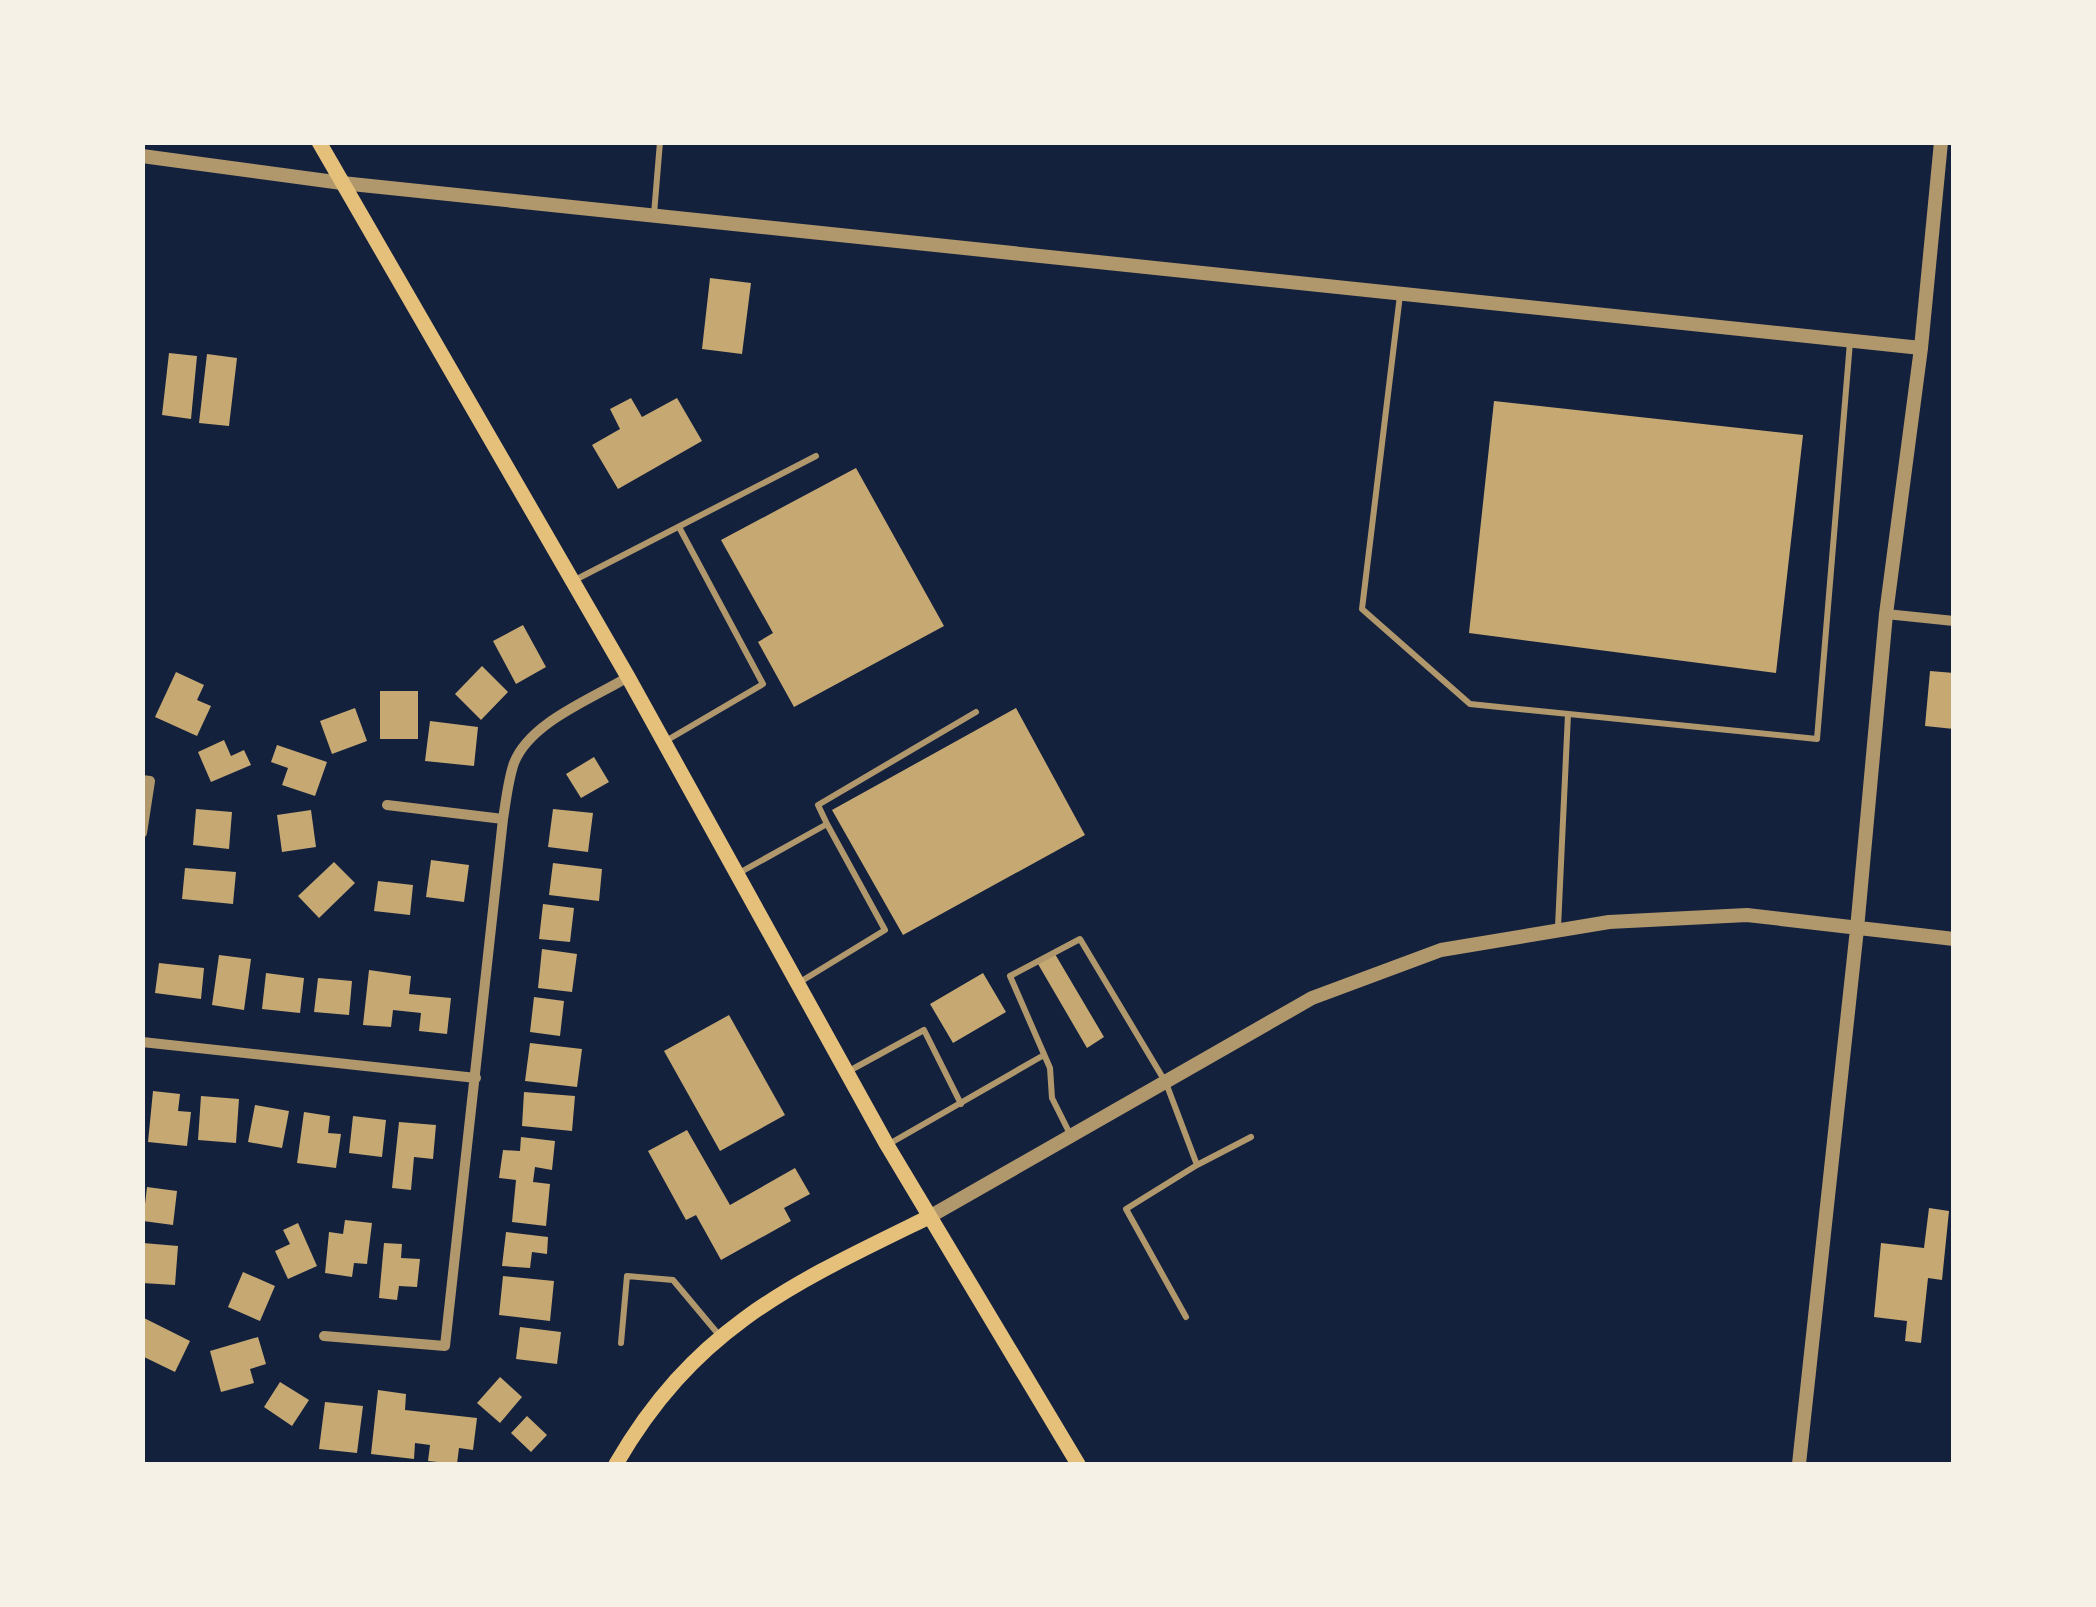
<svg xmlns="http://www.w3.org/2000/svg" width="2096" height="1607" viewBox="0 0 2096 1607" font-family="'Public Sans',sans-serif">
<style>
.building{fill:#c6a872}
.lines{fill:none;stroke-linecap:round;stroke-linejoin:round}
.service{stroke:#b1986c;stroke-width:6}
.minor{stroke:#b1986c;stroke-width:10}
.tertiary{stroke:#b1986c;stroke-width:14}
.secondary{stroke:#e5c07b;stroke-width:15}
</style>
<rect width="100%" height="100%" fill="#14213d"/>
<path class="building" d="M710 278 751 283 742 354 702 349Z
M169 353 197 356 191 419 162 415Z
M207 354 237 358 229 426 199 423Z
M631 398 642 417 677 398 702 441 618 489 592 445 620 429 610 409Z
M1494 401 1803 435 1776 673 1469 633Z
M856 468 944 626 794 707 758 642 773 633 721 540Z
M523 625 546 667 516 684 493 641Z
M482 666 508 692 481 720 455 694Z
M1930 671 1954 673V729L1925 726Z
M176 672 204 685 197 700 211 706 197 736 155 717Z
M380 691H418V739H380Z
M355 708 367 741 332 754 320 721Z
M1016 708 1085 835 903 935 832 810Z
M430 721 478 727 474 766 425 761Z
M224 740 231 756 244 750 251 765 211 782 198 752Z
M277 745 327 762 315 796 282 785 288 768 271 762Z
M594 757 609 782 581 798 566 774Z
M196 809 232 812 229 849 193 845Z
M553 809 593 813 588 852 548 847Z
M311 810 316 847 282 852 277 815Z
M431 860 469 865 464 902 426 897Z
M334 862 355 883 319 918 298 896Z
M553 863 602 869 599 901 549 895Z
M185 868 236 872 233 904 182 899Z
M378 881 413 885 410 915 374 911Z
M543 904 574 908 570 942 539 939Z
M542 949 577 954 572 992 538 988Z
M1055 954 1104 1037 1087 1048 1038 964Z
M219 955 251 959 244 1010 212 1005Z
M159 963 204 968 201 999 155 993Z
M369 970 411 976 409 994 451 998 447 1034 419 1031 421 1013 393 1010 391 1027 363 1025Z
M266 973 304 978 300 1013 262 1009Z
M983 973 1006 1012 953 1043 930 1004Z
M318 978 352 981 349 1015 314 1012Z
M534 997 564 1001 560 1036 530 1032Z
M729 1015 785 1115 720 1151 664 1051Z
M530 1043 582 1049 577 1087 525 1081Z
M153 1091 180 1094 178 1111 191 1112 187 1146 148 1142Z
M524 1092 575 1096 572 1131 522 1126Z
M201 1096 239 1099 236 1143 198 1140Z
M255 1105 289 1111 282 1148 248 1142Z
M304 1112 330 1116 328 1133 341 1134 336 1168 297 1163Z
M353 1116 386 1120 382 1157 349 1153Z
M399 1122 436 1125 433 1159 414 1157 411 1190 392 1188Z
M687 1130 730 1205 795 1168 810 1194 784 1208 791 1221 721 1260 696 1215 686 1220 648 1151Z
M521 1137 555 1141 552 1170 535 1167 533 1182 550 1184 546 1226 512 1222 516 1180 499 1178 503 1150 520 1151Z
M147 1187 177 1191 173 1225 143 1221Z
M1929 1208 1949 1211 1942 1280 1928 1278 1921 1343 1905 1341 1907 1321 1874 1317 1881 1243 1924 1248Z
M345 1220 372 1223 367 1264 354 1263 352 1277 325 1273 329 1232 343 1234Z
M298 1223 317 1266 288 1279 275 1251 290 1244 283 1230Z
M506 1232 548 1237 547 1254 532 1252 530 1268 502 1266Z
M143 1243 178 1246 175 1285 142 1283Z
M384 1243 402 1244 401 1258 420 1259 417 1287 399 1286 397 1300 379 1298Z
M243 1272 275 1286 260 1321 228 1307Z
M503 1276 554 1281 550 1321 499 1315Z
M144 1318 190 1341 175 1372 142 1356Z
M520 1327 561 1332 557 1364 516 1359Z
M258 1337 266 1364 250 1369 254 1383 221 1392 210 1351Z
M500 1377 522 1397 500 1423 477 1403Z
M280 1382 309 1400 292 1426 264 1407Z
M378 1390 406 1394 405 1410 477 1418 473 1450 459 1448 457 1464 428 1461 430 1445 415 1443 414 1459 371 1454Z
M325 1402 363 1406 357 1453 319 1449Z
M527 1416 547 1435 531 1452 511 1433Z"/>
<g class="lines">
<path class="service" d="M654 214 660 142
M1400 295 1362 609 1470 704 1817 739 1850 342
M573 581 816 456
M664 742 763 684 679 527
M827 824 818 805 976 712
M739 873 827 824 885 930 800 982
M1558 927 1568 714
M849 1071 924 1030 961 1104
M1071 1136 1052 1098 1050 1068 1010 976 1080 939 1166 1083 1197 1165 1251 1137
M889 1144 1044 1055
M1186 1317 1126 1209 1197 1165
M621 1343 627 1276 673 1280 719 1335"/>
<path class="minor" d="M1886 614 1954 621
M142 780 150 781 142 833
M387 805 503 819
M142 1042 476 1078
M324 1336 445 1346 503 819C506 801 508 780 514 763 530 722 592 699 628 677"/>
<path class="tertiary" d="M142 156 342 183 1921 348
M929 1217 1312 998 1441 950 1609 922 1747 915 1954 939
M1799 1464 1857 929 1886 614 1921 348 1941 142"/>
<path class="secondary" d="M319 142 628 677 887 1145 1078 1464
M616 1464C696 1326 792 1284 929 1217"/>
</g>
<rect width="2096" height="1607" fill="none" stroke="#f6f1e7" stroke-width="290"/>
</svg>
